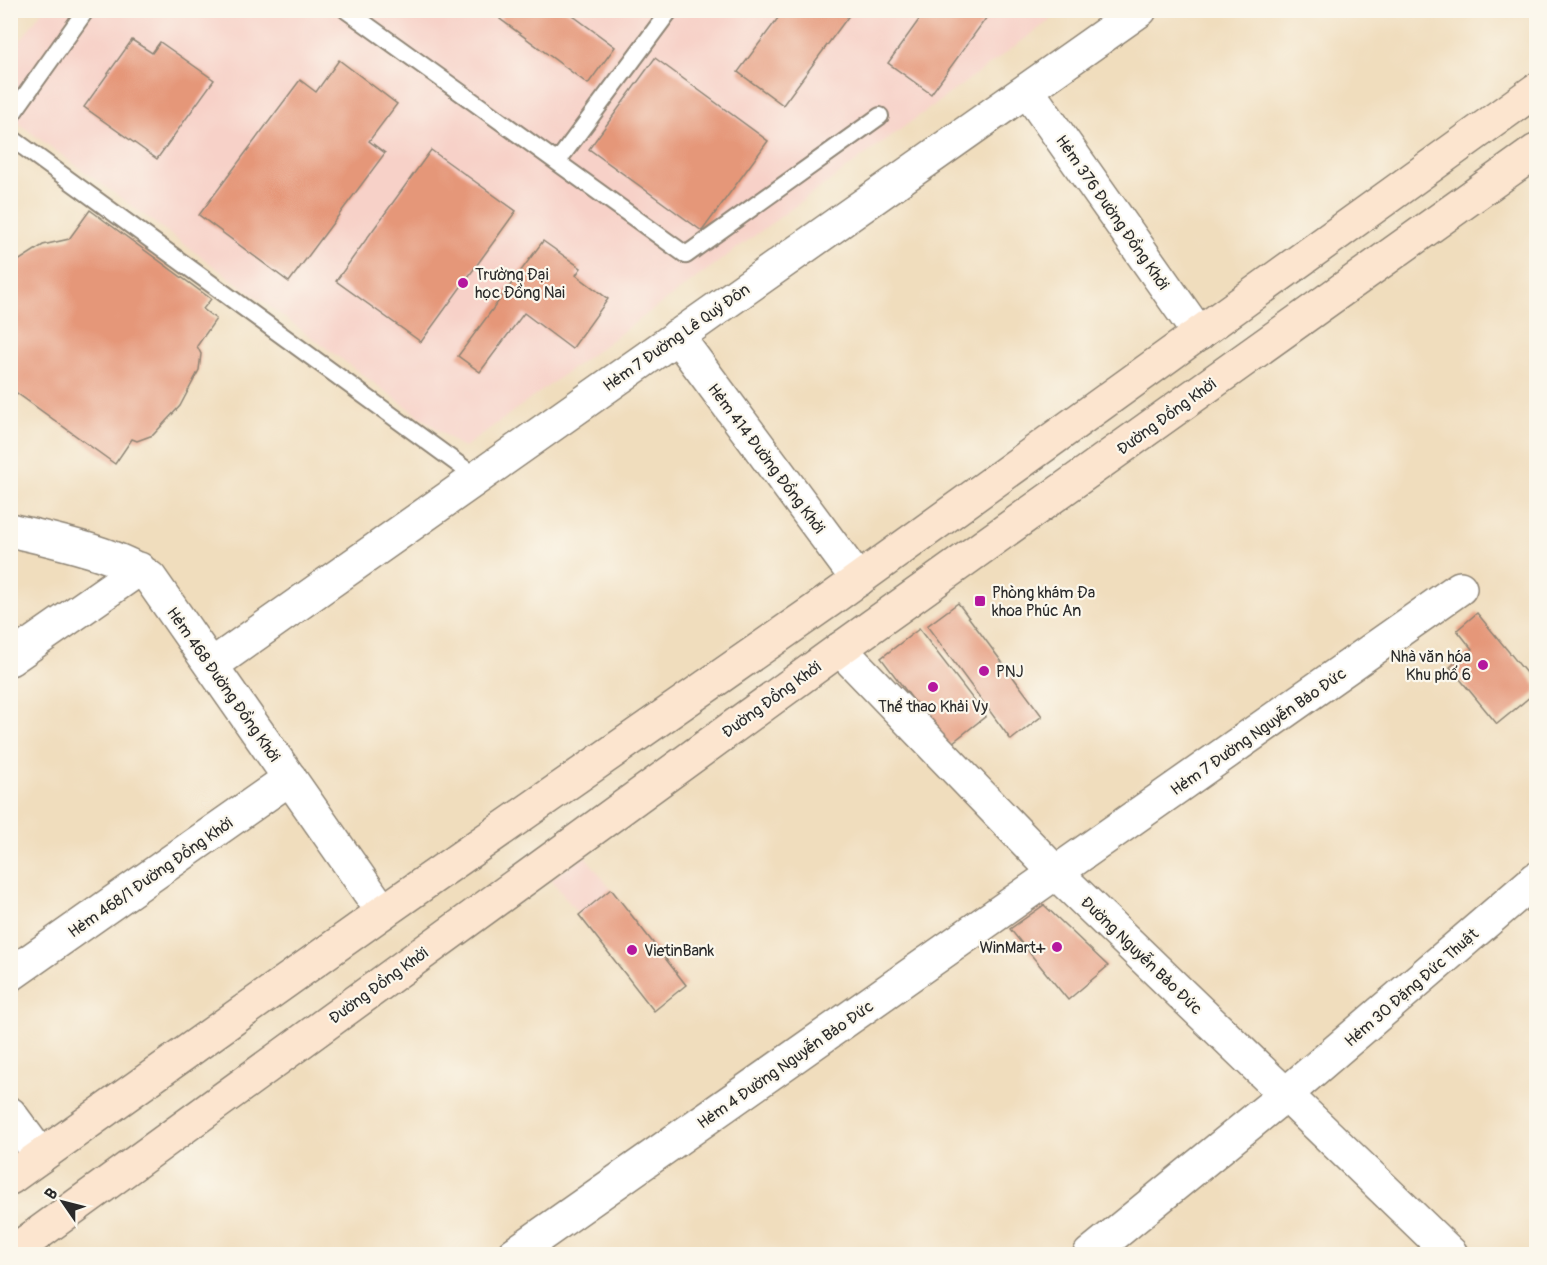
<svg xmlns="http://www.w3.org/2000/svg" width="1547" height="1265" viewBox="0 0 1547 1265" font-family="Pangolin,sans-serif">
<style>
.built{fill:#f7d1c8}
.building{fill:#e59779}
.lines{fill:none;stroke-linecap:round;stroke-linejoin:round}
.service-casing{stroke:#8e8474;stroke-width:20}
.minor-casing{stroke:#8e8474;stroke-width:36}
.tertiary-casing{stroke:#8e8474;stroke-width:36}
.secondary-casing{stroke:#8e8474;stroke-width:36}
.service{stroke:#fff;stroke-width:16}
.minor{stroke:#fff;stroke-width:33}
.tertiary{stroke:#fff;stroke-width:33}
.secondary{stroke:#fce5cf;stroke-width:33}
.poi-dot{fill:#b5179e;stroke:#fbf7ec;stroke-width:2}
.labels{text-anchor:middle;stroke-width:4.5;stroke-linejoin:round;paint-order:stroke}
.street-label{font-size:16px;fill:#2b2b2b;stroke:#fbf7ec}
.poi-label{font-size:16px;fill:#2b2b2b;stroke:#fbf7ec;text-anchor:start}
</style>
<rect width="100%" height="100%" fill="#fbf7ec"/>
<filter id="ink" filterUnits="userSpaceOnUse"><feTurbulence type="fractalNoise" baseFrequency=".0167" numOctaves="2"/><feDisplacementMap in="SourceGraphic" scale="12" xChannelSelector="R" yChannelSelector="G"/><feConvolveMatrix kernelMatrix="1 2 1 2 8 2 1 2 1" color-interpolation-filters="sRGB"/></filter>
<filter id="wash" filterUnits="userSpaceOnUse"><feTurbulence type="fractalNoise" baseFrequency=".008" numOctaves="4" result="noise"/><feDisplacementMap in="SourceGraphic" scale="24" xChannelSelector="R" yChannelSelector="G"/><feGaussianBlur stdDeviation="1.35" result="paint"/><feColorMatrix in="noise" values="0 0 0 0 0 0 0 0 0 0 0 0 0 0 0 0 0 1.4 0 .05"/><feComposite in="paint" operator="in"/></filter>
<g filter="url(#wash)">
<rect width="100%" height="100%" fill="#f0ddbd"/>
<path class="built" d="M42 11H1063L463 448 11 118V53Z
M585 856 686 985 654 1011 551 879Z"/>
<g id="blocks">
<path class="building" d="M506 10H565L615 47 588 84 500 19Z
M784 10H853L783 105 738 72Z
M926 10H992L931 94 888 63Z
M132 40 152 53 160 42 214 80 157 159 84 107Z
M655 58 768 141 702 231 589 149Z
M339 60 397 104 369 141 385 153 289 282 199 215 300 80 316 92Z
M431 150 516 211 421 342 336 281Z
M90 210 211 299 203 309 216 319 197 346 201 354 199 370 180 406 153 435 137 441 132 439 115 464 10 388V270L18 261 43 245 69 239Z
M543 241 581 268 576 275 608 299 572 349 524 313 480 372 458 356Z
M958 603 1042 716 1011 740 927 626Z
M1477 613 1536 685V692L1497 724 1450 667 1472 649 1457 630Z
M919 629 986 716 948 746 881 658Z
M611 889 686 985 654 1011 579 915Z
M1044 905 1108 966 1068 1000 1010 929Z"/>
</g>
</g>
<g filter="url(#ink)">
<use href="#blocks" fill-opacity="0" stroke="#8e8474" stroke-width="1.5"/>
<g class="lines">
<defs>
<path id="service" d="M346 10 686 255 880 116
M10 117 86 10
M10 137 476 477
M557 162 670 10"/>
<path id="minor" d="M1027 90 1199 334
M677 336 858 580
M10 530C48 539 121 554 150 578L383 912
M10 659 139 569
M212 665 1140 10
M10 975 290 778
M10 1114 41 1156
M514 1254 1460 588
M1090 1254 1286 1094 1536 879"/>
<path id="tertiary" d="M840 649 1056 873 1451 1254"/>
<path id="secondary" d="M10 1178 383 912 830 600 1536 90
M10 1254 840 649 1536 151"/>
</defs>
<use href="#service" class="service-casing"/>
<use href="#minor" class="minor-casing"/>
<use href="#tertiary" class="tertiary-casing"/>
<use href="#secondary" class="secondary-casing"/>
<use href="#service" class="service"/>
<use href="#minor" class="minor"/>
<use href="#tertiary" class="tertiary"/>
<use href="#secondary" class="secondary"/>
</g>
</g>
<g class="poi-dot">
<circle cx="463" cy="283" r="6"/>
<rect x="974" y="595" width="12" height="12" rx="3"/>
<circle cx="1483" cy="665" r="6"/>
<circle cx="984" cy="671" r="6"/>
<circle cx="933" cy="687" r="6"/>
<circle cx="1057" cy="947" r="6"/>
<circle cx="632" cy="950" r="6"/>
</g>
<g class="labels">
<g class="street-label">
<text transform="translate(1113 212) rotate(55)" y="6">Hẻm 376 Đường Đồng Khởi</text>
<text transform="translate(676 337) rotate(-35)" y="6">Hẻm 7 Đường Lê Quý Đôn</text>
<text transform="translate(1166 416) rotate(-36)" y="6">Đường Đồng Khởi</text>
<text transform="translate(767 458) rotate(53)" y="6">Hẻm 414 Đường Đồng Khởi</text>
<text transform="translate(224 684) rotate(55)" y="6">Hẻm 468 Đường Đồng Khởi</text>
<text transform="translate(771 699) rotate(-36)" y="6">Đường Đồng Khởi</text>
<text transform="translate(1258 731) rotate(-35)" y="6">Hẻm 7 Đường Nguyễn Bảo Đức</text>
<text transform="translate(150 877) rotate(-35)" y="6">Hẻm 468/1 Đường Đồng Khởi</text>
<text transform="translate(1142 955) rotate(44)" y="6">Đường Nguyễn Bảo Đức</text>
<text transform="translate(378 985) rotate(-36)" y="6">Đường Đồng Khởi</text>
<text transform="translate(1411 987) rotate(-41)" y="6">Hẻm 30 Đặng Đức Thuật</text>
<text transform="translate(785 1064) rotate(-35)" y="6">Hẻm 4 Đường Nguyễn Bảo Đức</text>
</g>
<g class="poi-label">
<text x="475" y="280">Trường Đại<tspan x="475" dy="18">học Đồng Nai</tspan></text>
<text x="992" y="598">Phòng khám Đa<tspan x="992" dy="18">khoa Phúc An</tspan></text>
<text x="1471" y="662" text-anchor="end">Nhà văn hóa<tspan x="1471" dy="18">Khu phố 6</tspan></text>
<text x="996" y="677">PNJ</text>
<text x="933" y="712" text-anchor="middle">Thể thao Khải Vy</text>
<text x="1045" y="953" text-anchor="end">WinMart+</text>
<text x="644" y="956">VietinBank</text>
</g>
</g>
<rect width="1547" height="1265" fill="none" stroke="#fbf7ec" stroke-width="36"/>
<g transform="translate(63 1202) rotate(305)" stroke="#fbf7ec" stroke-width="4.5" paint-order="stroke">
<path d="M0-4.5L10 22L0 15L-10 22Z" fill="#2b2b2b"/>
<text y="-9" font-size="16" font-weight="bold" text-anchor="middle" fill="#2b2b2b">B</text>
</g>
</svg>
